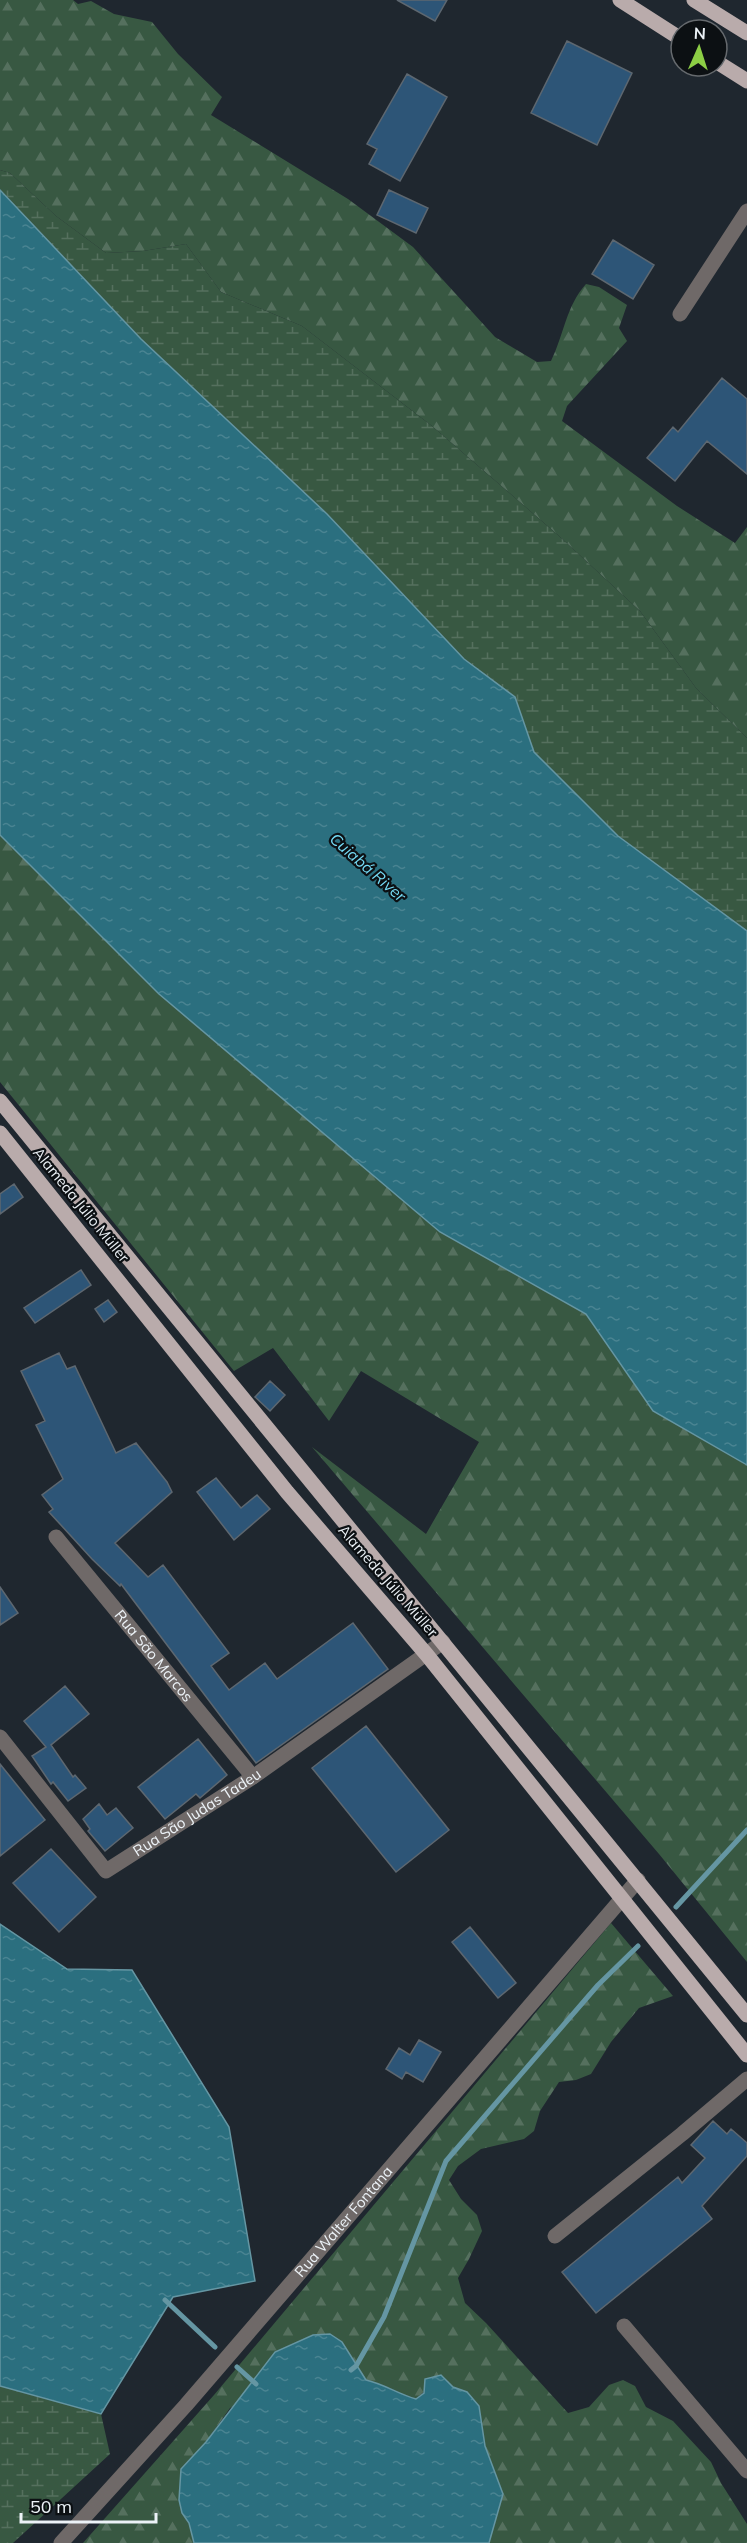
<svg xmlns="http://www.w3.org/2000/svg" width="747" height="2543" viewBox="0 0 747 2543" font-family="Mulish,sans-serif">
<style>
.forest{fill:url(#forest-firs)}
.wetland{fill:url(#wetland-marsh)}
.water{fill:url(#water-ripples);stroke:#6596a3;stroke-width:1.5}
.lines{fill:none;stroke-linecap:round;stroke-linejoin:round}
.stream{stroke:#6596a3;stroke-width:5}
.building{fill:#2d5577;stroke:#5d6770;stroke-width:1.5}
.minor{stroke:#6f6968;stroke-width:15}
.major{stroke:#b9abab;stroke-width:15}
.labels{text-anchor:middle;stroke-width:4.5;stroke-linejoin:round;paint-order:stroke}
.street-label{font-size:15px;fill:#ecf2f7;stroke:#0c1013}
.water-label{font-size:16px;font-style:italic;fill:#75dbf5;stroke:#0c1013}
</style>
<defs>
<pattern id="forest-firs" width="22" height="20" patternUnits="userSpaceOnUse" patternTransform="scale(1.5)"><rect width="22" height="20" fill="#385842"/><path d="M5 1l3.5 6h-7zM16 11l3.5 6h-7z" fill="#55705e"/></pattern>
<pattern id="wetland-marsh" width="20" height="14" patternUnits="userSpaceOnUse" patternTransform="scale(1.5)"><rect width="20" height="14" fill="#385842"/><path d="M1 5h8M5 5V1M11 12h8M15 12V8" fill="none" stroke="#55705e"/></pattern>
<pattern id="water-ripples" width="26" height="14" patternUnits="userSpaceOnUse" patternTransform="scale(1.5)"><rect width="26" height="14" fill="#2b6f7f"/><path d="M2 4q2-2 4 0t4 0M15 11q2-2 4 0t4 0" fill="none" stroke="#4a8492"/></pattern>
</defs>
<rect width="100%" height="100%" fill="#1f272f"/>
<path class="forest" d="M0 0H73L78 4 91 1 114 14 152 22 178 54 222 97 211 115 348 199 413 247 495 337 537 362 551 361C564 335 566 306 586 284L599 287 627 305 619 328 627 341 567 406 562 421 677 506 735 543 747 527V738L696 688 640 611 559 536 432 426 302 326 221 292 186 244 143 251 106 253 56 216 10 173 0 170Z
M0 835 159 994 440 1232 586 1314 653 1411 747 1465V1962L659 1854 312 1447 426 1534 479 1442 361 1371 329 1421 273 1348 234 1371 0 1082Z
M611 1923 673 1996 639 2008 611 2042 591 2074 576 2080 559 2082 540 2111 534 2131 524 2139 481 2149 458 2166 449 2180 461 2199 477 2215 482 2231 469 2259 458 2278 465 2303 486 2323 568 2413 589 2407 609 2385 623 2380 635 2386 646 2407 673 2421 711 2462 721 2483 747 2524V2543H489L503 2494 485 2446 478 2406 467 2392 453 2388 441 2376 416 2399C398 2394 384 2384 366 2380L342 2342 230 2408 206 2442 181 2469 182 2513 189 2523 194 2543H83L214 2395Z"/>
<path class="wetland" d="M0 170 10 173 56 216 106 253 143 251 186 244 221 292 302 326 432 426 559 536 640 611 696 688 747 738V931L618 836 534 752 515 697 464 659 327 514 141 339 0 190Z
M0 2386 101 2414 110 2454 13 2543H0Z"/>
<path class="water" d="M0 190 141 339 327 514 464 659 515 697 534 752 618 836 747 931V1465L653 1411 586 1314 440 1232 159 994 0 835Z
M0 1924 67 1969 132 1970 229 2127 255 2281 173 2297 101 2414 0 2386Z
M330 2334 342 2342 366 2380C384 2384 398 2394 416 2399L424 2393 425 2379 441 2375 453 2387 467 2392 479 2406 485 2446 503 2494 489 2543H194L189 2523 182 2513 179 2500 181 2469 206 2442 275 2352 313 2335Z"/>
<g class="lines">
<path class="stream" d="M676 1907 747 1830
M165 2300 215 2347
M237 2367 256 2384
M351 2370 356 2366 384 2317 446 2161 598 1985 638 1946"/>
</g>
<path class="building" d="M397 0H447L435 21Z
M567 41 632 73 597 145 531 113Z
M407 74 447 97 400 181 369 164 377 149 367 144Z
M389 190 428 208 416 233 377 215Z
M613 240 654 265 633 299 592 274Z
M722 378 747 399V474L707 441 675 481 647 458 673 427 678 432Z
M14 1184 23 1197 0 1214V1194Z
M81 1270 91 1285 35 1323 24 1308Z
M108 1300 117 1312 104 1322 95 1309Z
M59 1353 67 1369 75 1366 116 1453 136 1443 167 1482 172 1492 115 1543 148 1577 163 1565 229 1653 211 1666 229 1690 265 1663 277 1679 353 1623 388 1669 256 1763 121 1584 120 1586 92 1559 49 1512 53 1509 42 1495 63 1479 36 1425 45 1421 21 1371Z
M270 1381 285 1395 270 1411 255 1397Z
M216 1478 241 1508 257 1495 270 1509 234 1540 197 1492Z
M0 1587 18 1613 0 1625Z
M65 1686 89 1714 51 1745 73 1777 75 1775 86 1788 68 1801 53 1782 51 1784 32 1756 46 1747 24 1721Z
M366 1726 449 1830 396 1872 312 1768Z
M198 1739 227 1775 200 1798 196 1794 165 1819 138 1787Z
M0 1764 45 1820 0 1856Z
M99 1804 107 1815 116 1808 133 1828 105 1851 88 1831 90 1829 83 1819Z
M51 1849 96 1897 59 1932 13 1883Z
M470 1927 516 1983 498 1998 452 1942Z
M419 2040 441 2052 423 2082 406 2072 402 2079 386 2069 399 2048 410 2055Z
M713 2121 727 2134 731 2129 747 2143V2156L702 2206 712 2219 596 2313 562 2272 678 2177 682 2183 705 2158 691 2145Z"/>
<g class="lines">
<g class="minor">
<path d="M680 314 747 211"/>
<path id="s1" d="M56 1537 253 1777"/>
<path id="s2" d="M0 1737 106 1871 253 1777 443 1642"/>
<path d="M555 2236 682 2134 747 2079"/>
<path d="M624 2326 747 2471"/>
<path id="s3" d="M61 2543 186 2405 638 1880"/>
</g>
<path class="major" d="M620 0 681 39
M694 0 747 33
M717 62 747 81
M0 1101 747 2015
M0 1133 287 1492 427 1655 747 2055"/>
</g>
<g class="labels">
<g class="street-label">
<text transform="translate(81 1205) rotate(51)" y="5">Alameda Júlio Müller</text>
<text transform="translate(388 1581) rotate(49)" y="5">Alameda Júlio Müller</text>
<text dy="5" stroke="none"><textPath href="#s1" startOffset="154">Rua São Marcos</textPath></text>
<text dy="5" stroke="none"><textPath href="#s2" startOffset="279">Rua São Judas Tadeu</textPath></text>
<text dy="5" stroke="none"><textPath href="#s3" startOffset="428">Rua Walter Fontana</textPath></text>
</g>
<g class="water-label">
<text transform="translate(368 867) rotate(41)" y="6">Cuiabá River</text>
</g>
</g>
<g transform="translate(699 48) rotate(3)"><circle r="28" fill="#0c1013" stroke="#666a6e" stroke-width="1.5"/>
<path d="M0-4.5L10 22L0 15L-10 22Z" fill="#8cce45"/>
<text y="-9" font-size="16" font-weight="bold" text-anchor="middle" fill="#ecf2f7">N</text>
</g>
<path d="M21 2513v9h135v-9" fill="none" stroke="#ecf2f7" stroke-width="3"/>
<text x="30" y="2513" font-size="18" fill="#ecf2f7" stroke="#0c1013" stroke-width="4.5" paint-order="stroke">50 m</text>
</svg>
